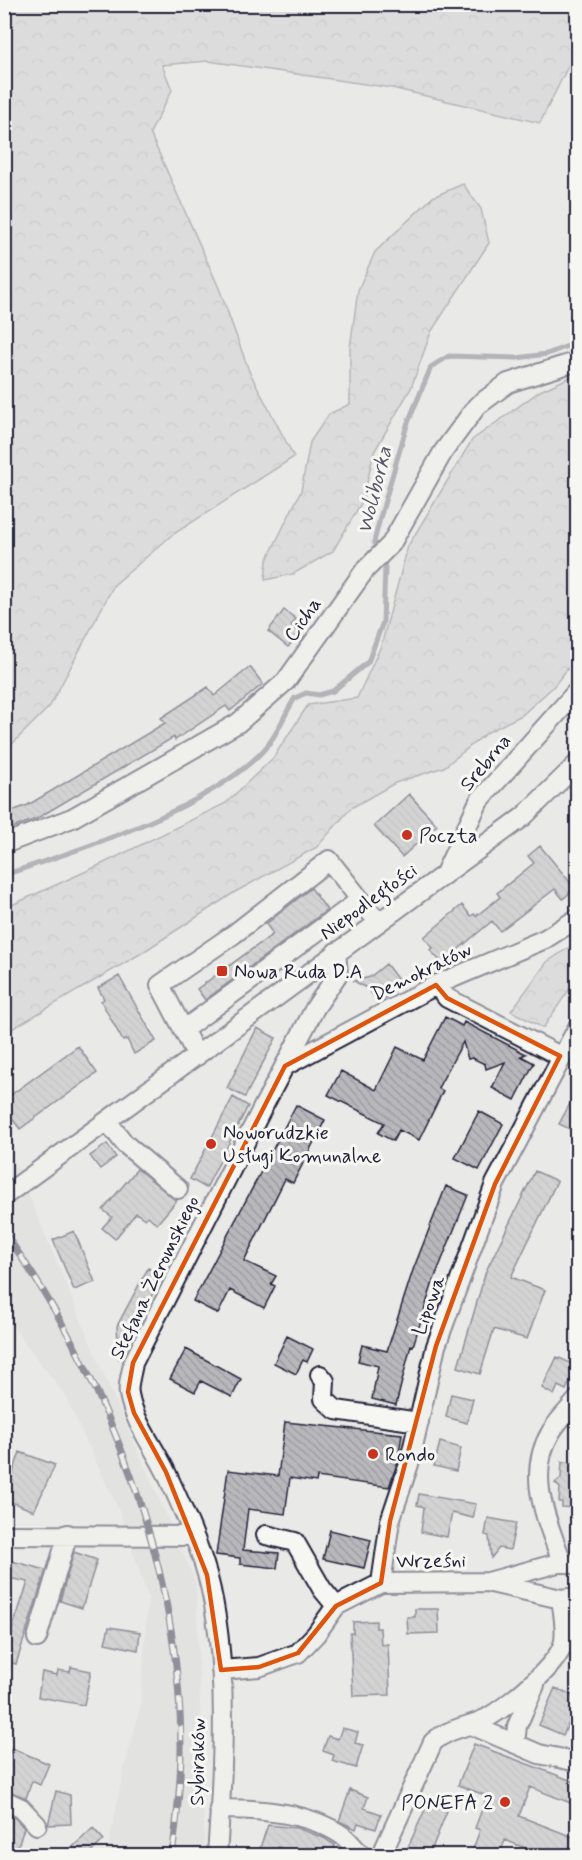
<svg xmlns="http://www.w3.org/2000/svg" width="582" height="1860" viewBox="0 0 582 1860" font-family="Mynerve,sans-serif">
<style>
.built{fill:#dadada}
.forest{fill:url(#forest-crowns);stroke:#777784;stroke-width:1.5}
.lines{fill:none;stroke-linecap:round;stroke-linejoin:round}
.stream{stroke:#71717f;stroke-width:5}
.building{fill:url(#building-back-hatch);stroke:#22223b;stroke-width:1.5}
.minor-casing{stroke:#22223b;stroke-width:22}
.minor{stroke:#f6f6f2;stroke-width:18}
.rail-casing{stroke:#22223b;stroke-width:7}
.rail{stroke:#f6f6f2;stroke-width:4.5;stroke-dasharray:14;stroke-linecap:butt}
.marked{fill:none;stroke:#de560e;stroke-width:4.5;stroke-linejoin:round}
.poi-dot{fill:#c8321e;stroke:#f6f6f2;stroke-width:2}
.labels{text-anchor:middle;stroke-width:6;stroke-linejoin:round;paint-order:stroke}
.street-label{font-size:20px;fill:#22223b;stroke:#f6f6f2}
.poi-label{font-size:20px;fill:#22223b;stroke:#f6f6f2;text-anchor:start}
.water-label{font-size:21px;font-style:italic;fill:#565668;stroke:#f6f6f2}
</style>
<defs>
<pattern id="forest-crowns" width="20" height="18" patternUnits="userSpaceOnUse" patternTransform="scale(1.5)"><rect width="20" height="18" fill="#ccccce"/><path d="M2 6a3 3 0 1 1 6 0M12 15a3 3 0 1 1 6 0" fill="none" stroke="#afafb2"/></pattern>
<pattern id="building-back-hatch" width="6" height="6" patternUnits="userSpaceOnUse" patternTransform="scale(1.5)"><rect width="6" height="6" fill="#b8b8bc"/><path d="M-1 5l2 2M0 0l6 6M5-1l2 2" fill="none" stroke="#9e9ea2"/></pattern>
</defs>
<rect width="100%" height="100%" fill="#e9e9e7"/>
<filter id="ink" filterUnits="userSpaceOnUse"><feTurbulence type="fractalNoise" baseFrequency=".0167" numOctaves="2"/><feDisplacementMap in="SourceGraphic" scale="12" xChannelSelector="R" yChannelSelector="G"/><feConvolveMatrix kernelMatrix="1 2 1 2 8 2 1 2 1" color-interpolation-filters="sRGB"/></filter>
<g filter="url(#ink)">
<path class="built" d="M4 1136 105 1377 196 1582 205 1855H103L108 1849 123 1772 140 1708 148 1598 120 1513 64 1394 5 1317Z"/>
<path class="forest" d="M5 4 577 5V48L540 123 392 88 208 61 162 65 172 90 150 133 219 288 249 371 294 457 172 535 114 585 50 706 5 751Z
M463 184 481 209 489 243 431 332 411 388 374 452 363 500 333 551 293 574 265 580 267 560 301 491 310 442 329 414 350 404V348L358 290 375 252 433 197Z
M577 374V657L553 687 522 715 488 732 444 767 395 783 351 808 317 847 235 892 140 954 5 1033V908L102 864 226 803 273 758 308 705 357 698 381 646 408 546 472 440 540 391Z
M577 942V978L543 1028 511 1011 547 962Z"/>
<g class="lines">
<path class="stream" d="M378 551 374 542 380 518 407 425 431 367 449 356 517 358 547 354 578 342
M4 875C82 849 203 811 261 753 277 737 283 716 295 698L306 693 319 695 333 691 368 662 383 622 385 567 382 560"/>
</g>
<path class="building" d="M284 610 296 619 291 626 300 633 288 647 268 631Z
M250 667 263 684 230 711 226 706 175 740 174 737 36 819 4 831V814L28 805 165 723 161 718 208 687 214 696Z
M409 794 437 825 402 857 374 826Z
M540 846 575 888 563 899 555 889 500 931 492 921 442 963 430 950 433 948 424 937 462 905 471 916 474 914 476 916 500 897 497 893 534 863 528 856Z
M311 888 327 910 205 1000 197 989 273 934 266 924Z
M386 964 402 985 379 1003 368 989 354 981 370 977Z
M119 976 156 1041 134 1054 127 1039 123 1041 101 1001 104 999 98 988Z
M445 1017 462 1026 464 1022 526 1054 521 1056 534 1063 515 1100 492 1088 505 1062 486 1069 485 1064 472 1058 468 1059 463 1042 438 1088 443 1091 419 1140 399 1130 393 1141 378 1133 384 1123 328 1095 341 1071 376 1090 397 1047 423 1060Z
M257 1028 276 1038 245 1097 227 1088Z
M78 1046 97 1073 20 1129 4 1108V1100Z
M578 1089V1133L559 1124Z
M233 1097 248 1106 206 1188 190 1179Z
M296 1105 325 1120 293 1183 285 1179 244 1261 276 1276 271 1284 275 1286 264 1308 230 1290 218 1314 193 1301Z
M479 1111 503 1124 479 1170 455 1158Z
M107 1144 116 1157 100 1169 90 1156Z
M137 1169 177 1200 157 1224 148 1216 145 1219 136 1213 115 1239 102 1228 112 1217 103 1210Z
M535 1171 557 1181 511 1277 545 1290 527 1339 494 1329 480 1374 458 1367 486 1271Z
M446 1186 468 1195 433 1282 413 1346 411 1345 396 1405 372 1399 378 1366 358 1361 362 1345 387 1351 413 1270Z
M74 1231 95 1282 74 1290 53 1240Z
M148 1268 162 1276 119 1358 117 1326Z
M287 1336 313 1349 307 1362 303 1360 296 1374 274 1363Z
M186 1349 241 1379 232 1397 201 1381 195 1392 170 1379Z
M557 1357 577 1366 566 1390 558 1386 554 1395 542 1388Z
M451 1394 473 1399 467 1423 446 1417Z
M285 1422 402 1434 398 1461 389 1487 317 1477 316 1482 290 1478 285 1514 248 1509 243 1550 279 1553 277 1568 240 1564V1558L216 1555 228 1470 278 1476Z
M440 1442 461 1448 456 1471 434 1466Z
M20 1452 55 1465 34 1511 4 1499Z
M562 1462 578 1463 577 1508 562 1507V1502H559L560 1488 555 1483 561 1478Z
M419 1494 476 1504 473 1518 452 1513 447 1537 421 1532 424 1507 417 1505Z
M488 1518 516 1523 510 1550 499 1548 491 1558 489 1536 485 1535Z
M330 1530 371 1540 364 1568 323 1559Z
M74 1552 97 1560 82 1608 60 1601Z
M4 1559 46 1570 16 1664 4 1661V1653L28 1582 4 1577Z
M415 1609H438L439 1633 408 1634 407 1617H415Z
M376 1621V1628H380L381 1645 388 1644 390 1695 353 1696 350 1633H353V1622Z
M109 1627 140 1632 138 1650 105 1643Z
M71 1667 91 1671 84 1705 38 1697 42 1672 57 1675 58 1670 70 1672Z
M555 1688 578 1698V1704L563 1735 539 1725Z
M342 1728 358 1732 355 1743 363 1745 356 1768 332 1761 334 1755 323 1751 328 1736 338 1739Z
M474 1744 578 1783V1806L530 1787 519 1816 578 1839V1856H545L505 1840 499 1856H490L473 1849 480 1830 475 1828 487 1796 458 1785Z
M12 1748 49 1764 40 1785 32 1781 26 1798 4 1789V1765Z
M350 1790 368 1797 364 1808 381 1814 376 1829 358 1823 356 1829 339 1821Z
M56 1791 70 1795 71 1824 48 1825Z
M428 1803 447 1811 429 1856H404Z
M4 1813 14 1817 24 1828 15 1856H4Z
M268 1825 297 1828 324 1838 335 1845 332 1856H302L278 1847 276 1856H257Z
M93 1828 104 1840 87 1856H63Z"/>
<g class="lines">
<defs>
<path id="minor" d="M4 844 72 818 238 723 286 681 365 570 391 544 443 452 477 406 508 383 578 361
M446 871 479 801 578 690
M436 985 447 998 560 1056
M183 1030 360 900
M197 1056 160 985 234 934 329 860 378 922
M285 1066 436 985 545 939 578 918
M107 1121 125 1144 178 1189
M4 1196 523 817 578 763
M320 1375 325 1381 324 1399 336 1410 419 1422
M4 1535 194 1536
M266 1535 295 1542 322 1589 336 1606
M562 1562C547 1520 525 1475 551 1432 558 1420 569 1410 578 1399
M381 1583 390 1521 409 1464 436 1346 495 1184 578 1027
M491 1583 561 1599 578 1597
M37 1638 68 1534
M221 1670 259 1667 298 1653 316 1634 336 1606 381 1583 488 1582 562 1562 578 1565
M471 1725 539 1754 578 1762
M515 1743 517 1726 535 1685
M4 1800 21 1808 37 1825
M219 1809C259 1809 309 1812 343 1836 350 1841 355 1850 363 1856
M217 1856C223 1770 230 1657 207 1574 197 1539 181 1505 166 1472 154 1447 134 1422 129 1394 127 1385 132 1372 133 1363L263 1107 315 1008 338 974 336 952
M381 1856 433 1742C449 1728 469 1727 487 1718 508 1706 560 1664 564 1641 566 1627 563 1612 561 1599"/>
</defs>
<use href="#minor" class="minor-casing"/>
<use href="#minor" class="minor"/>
<defs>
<path id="rail" d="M4 1232C108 1377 180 1567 181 1746 181 1783 177 1819 172 1856"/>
</defs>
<use href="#rail" class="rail-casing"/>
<use href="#rail" class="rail"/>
</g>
</g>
<path d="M0 0H582V1860H0ZM436 985 447 998 560 1056 495 1184 436 1346 390 1521 381 1583 336 1606 298 1653 259 1667 221 1670 207 1575 166 1472 134 1413 128 1392 133 1363 285 1066Z" fill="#e9e9e7" fill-opacity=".55" fill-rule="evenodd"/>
<path class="marked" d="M436 985 447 998 560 1056 495 1184 436 1346 390 1521 381 1583 336 1606 298 1653 259 1667 221 1670 207 1575 166 1472 134 1413 128 1392 133 1363 285 1066Z"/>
<g class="poi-dot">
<circle cx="407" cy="835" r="6"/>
<rect x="216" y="965" width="12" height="12" rx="3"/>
<circle cx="211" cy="1144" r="6"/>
<circle cx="373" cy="1454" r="6"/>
<circle cx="505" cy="1802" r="6"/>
</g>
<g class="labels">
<g class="street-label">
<text transform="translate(302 619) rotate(-55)" y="7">Cicha</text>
<text transform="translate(485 762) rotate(-50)" y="7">Srebrna</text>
<text transform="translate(368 901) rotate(-36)" y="7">Niepodległości</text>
<text transform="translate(421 971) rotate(-26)" y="7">Demokratów</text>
<text transform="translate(154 1277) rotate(-64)" y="7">Stefana Żeromskiego</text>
<text transform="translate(428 1305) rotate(-70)" y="7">Lipowa</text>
<text transform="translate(431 1560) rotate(-1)" y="7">Wrześni</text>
<text transform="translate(197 1762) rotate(-89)" y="7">Sybiraków</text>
</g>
<g class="poi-label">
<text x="419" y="842">Poczta</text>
<text x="234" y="978">Nowa Ruda D.A</text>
<text x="223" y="1139">Noworudzkie<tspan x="223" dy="23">Usługi Komunalne</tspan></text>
<text x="385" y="1461">Rondo</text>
<text x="493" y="1809" text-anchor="end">PONEFA 2</text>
</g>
<g class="water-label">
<text transform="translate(374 490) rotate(-76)" y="7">Woliborka</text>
</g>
</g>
<rect width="582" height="1860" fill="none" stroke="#f6f6f2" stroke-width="24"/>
<rect x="12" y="12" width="558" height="1836" fill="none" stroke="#22223b" stroke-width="2" filter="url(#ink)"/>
</svg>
